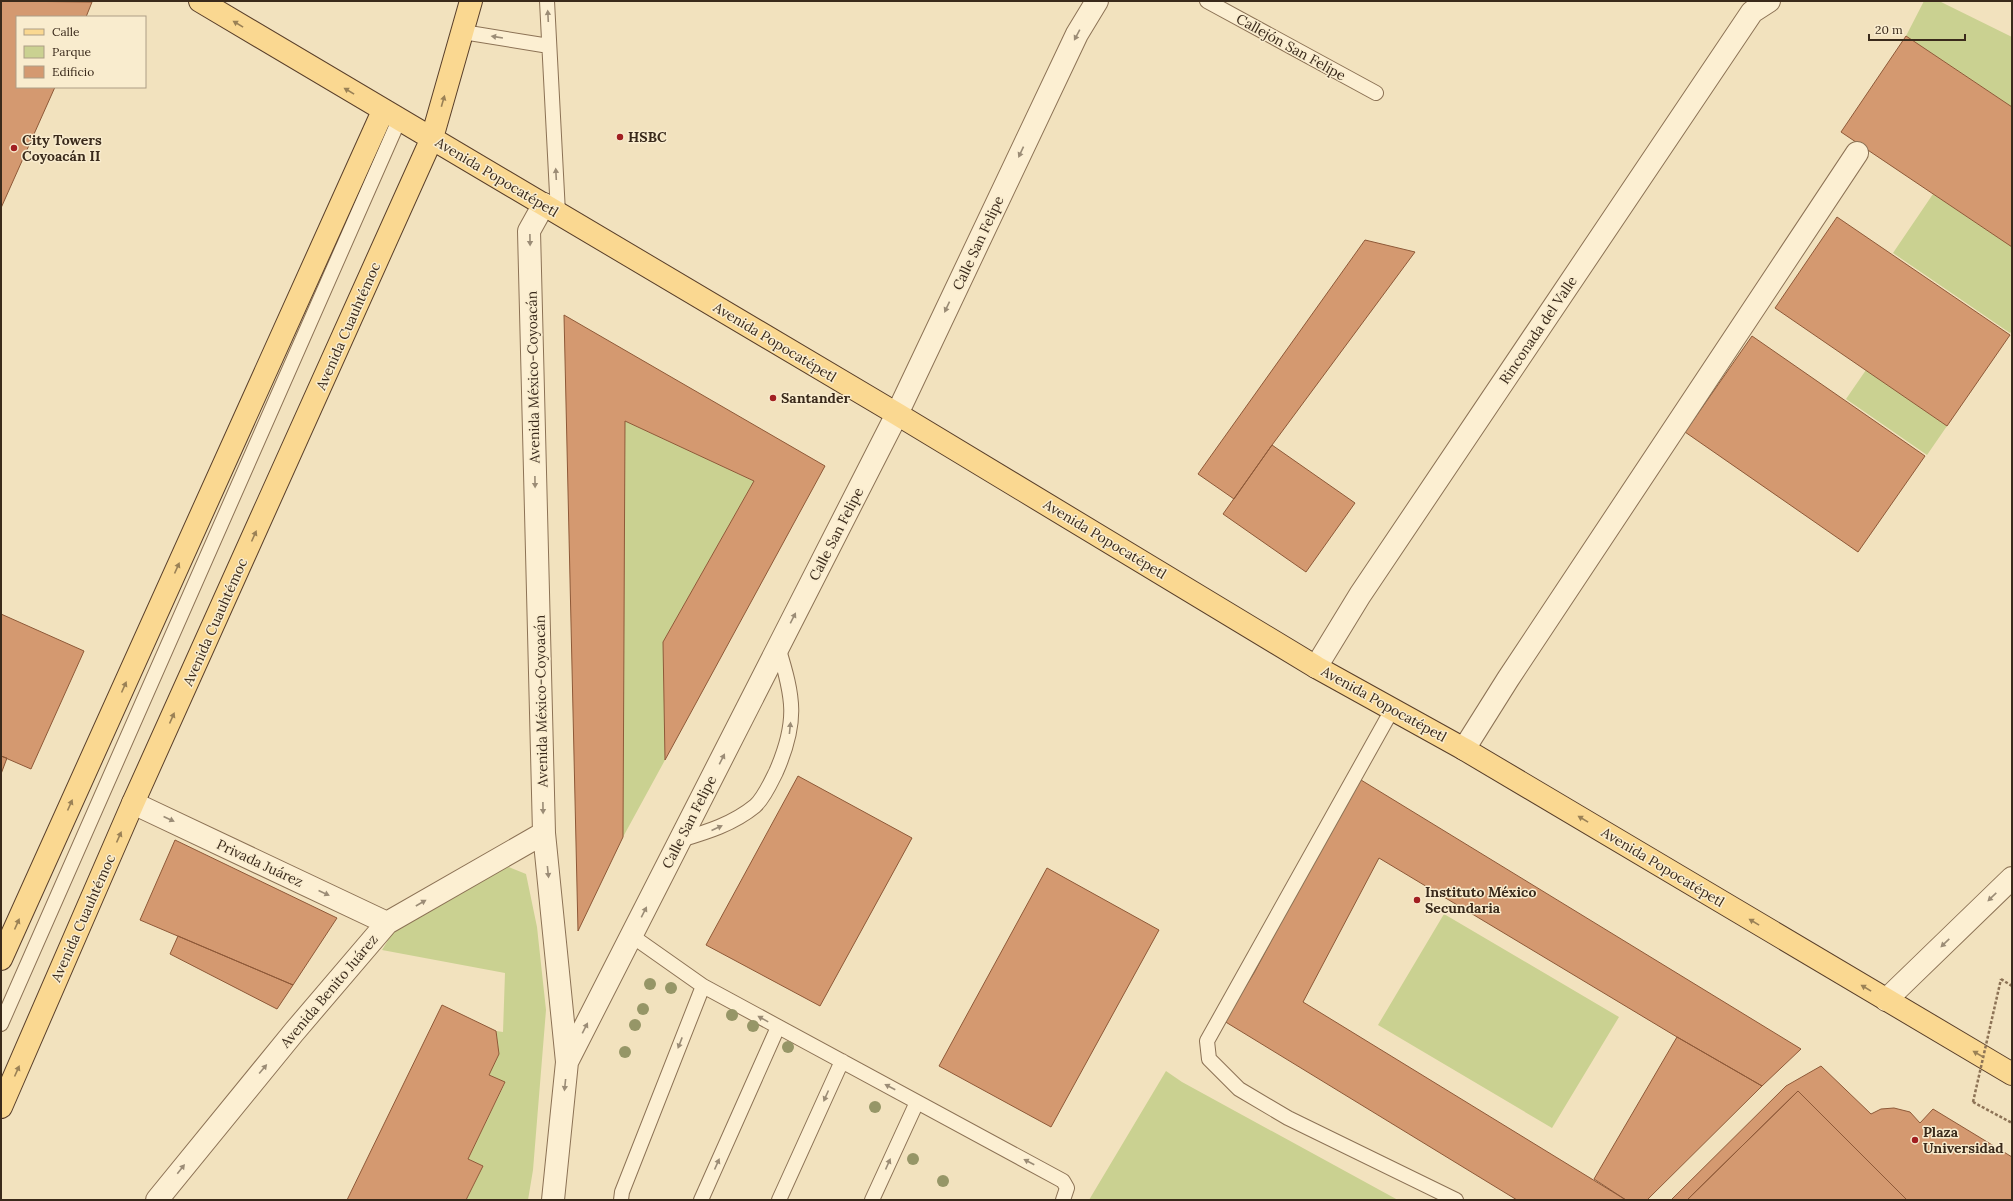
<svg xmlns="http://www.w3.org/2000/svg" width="2013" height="1201" viewBox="0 0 2013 1201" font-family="Lora,serif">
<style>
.green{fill:#cad191}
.building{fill:#d49970;stroke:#8e5938}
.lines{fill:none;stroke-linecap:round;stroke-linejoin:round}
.service-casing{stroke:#8c7255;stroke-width:16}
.minor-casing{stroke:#8c7255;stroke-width:24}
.primary-casing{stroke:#593f2a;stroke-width:24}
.path{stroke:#8c7255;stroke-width:2.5;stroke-dasharray:3 2;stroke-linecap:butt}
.service{stroke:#fcefd2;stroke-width:14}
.minor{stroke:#fcefd2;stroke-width:22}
.primary{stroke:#fad891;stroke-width:22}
.path-bridge{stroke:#8c7255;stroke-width:2.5;stroke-dasharray:3 2;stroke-linecap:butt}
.tree{fill:#969667}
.oneway{fill:#9b8c76}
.oneway2{fill:#9a8156}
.poi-dot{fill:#a11f21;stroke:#f9ecce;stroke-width:1.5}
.labels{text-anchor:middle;stroke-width:3;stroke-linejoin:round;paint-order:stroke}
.street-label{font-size:14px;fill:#3a2a1b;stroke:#f9ecce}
.poi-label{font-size:14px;font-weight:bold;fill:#3a2a1b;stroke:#f9ecce;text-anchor:start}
</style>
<rect width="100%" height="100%" fill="#f2e2be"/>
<path class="green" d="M1924 1H1939L2012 37V107L1906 36Z
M1933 194 2012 247V331L2010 333 1893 253Z
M1866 370 1947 426 1927 455 1846 399Z
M625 421 754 481 663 642 665 760 623 837Z
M506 866 526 874 537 927 546 1010 533 1170 528 1200H466L483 1166 468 1159 505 1083 489 1075 499 1054 496 1031 503 1032 505 973 382 950 398 924Z
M1444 914 1619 1017 1552 1128 1378 1025Z
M1166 1071 1182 1082 1398 1200H1089Z"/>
<path class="building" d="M1 1 92 2 86 17H17V87H55L1 208Z
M1906 36 2012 107V247L1841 132Z
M1837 217 2010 335 1947 426 1775 308Z
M1365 240 1415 252 1272 445 1234 499 1198 474Z
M564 315 825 466 665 760 663 642 754 481 625 421 623 837 578 931Z
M1752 336 1925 456 1858 552 1685 432Z
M1272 445 1355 503 1306 572 1223 514Z
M1 614 84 651 31 769 1 756Z
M1 756 7 758 1 774Z
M798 776 912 838 820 1006 706 945Z
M1361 780 1801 1049 1762 1086 1677 1037 1379 858 1303 1002 1626 1200H1517L1224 1021 1254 973 1331 829Z
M175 840 337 918 293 985 140 920Z
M1047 868 1159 930 1051 1127 939 1066Z
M178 936 293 985 277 1009 170 954Z
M442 1005 496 1031 499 1054 489 1075 505 1082 468 1159 483 1166 466 1200H347Z
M1677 1037 1762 1086 1647 1200H1626L1594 1179Z
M1821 1066 1871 1114 1881 1109 1894 1108 1910 1112 1920 1123 1933 1109 2012 1157V1200H1907L1798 1091 1687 1200H1671L1786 1086Z
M1798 1091 1907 1200H1687Z"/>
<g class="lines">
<defs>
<path id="service" d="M547 1 558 213
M1207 1 1376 93
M463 32 549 46
M1393 708 1207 1041 1209 1059 1239 1089 1288 1118 1456 1200
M680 840C707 832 733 824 755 806 764 798 771 782 776 772 798 722 794 698 778 647
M632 936 703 986
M1 1024 399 120
M621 1200 622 1192 703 986 1063 1181 1067 1188 1063 1200
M701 1200 778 1027
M779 1200 842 1061
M872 1200 917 1102"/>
<path id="minor" d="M544 204 529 231 544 833 567 1062 553 1200
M1316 667 1360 595 1752 12 1769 1
M1464 749 1508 679 1857 153
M133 803 387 923
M1886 1000 2012 878
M567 1062 897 414 1077 34 1097 1
M157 1200 294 1032 387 923 544 833"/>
<path id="primary" d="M200 1 897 414 1316 667 1464 749 2012 1074
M1 959 383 111
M1 1107 133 803 432 138 471 1"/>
</defs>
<use href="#service" class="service-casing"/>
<use href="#minor" class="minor-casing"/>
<use href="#primary" class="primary-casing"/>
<path class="path" d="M2001 979 2012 986
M1973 1102 2012 1123"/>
<use href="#service" class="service"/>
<use href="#minor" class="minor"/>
<use href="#primary" class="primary"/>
<path class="path-bridge" d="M1973 1102 2001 979"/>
</g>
<g class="tree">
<circle cx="650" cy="984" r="6"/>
<circle cx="671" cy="988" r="6"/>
<circle cx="643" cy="1009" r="6"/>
<circle cx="732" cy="1015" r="6"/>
<circle cx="635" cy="1025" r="6"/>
<circle cx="753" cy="1026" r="6"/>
<circle cx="788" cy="1047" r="6"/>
<circle cx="625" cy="1052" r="6"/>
<circle cx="875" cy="1107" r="6"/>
<circle cx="913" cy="1159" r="6"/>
<circle cx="943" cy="1181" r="6"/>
</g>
<defs><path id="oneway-solid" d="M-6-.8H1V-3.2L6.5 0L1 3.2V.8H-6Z"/></defs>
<g class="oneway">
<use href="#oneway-solid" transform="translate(548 16) rotate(-93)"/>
<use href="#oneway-solid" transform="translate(1077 35) rotate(118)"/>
<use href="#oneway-solid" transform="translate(497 37) rotate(-171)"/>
<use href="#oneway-solid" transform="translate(1021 152) rotate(115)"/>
<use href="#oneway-solid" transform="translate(556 174) rotate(-93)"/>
<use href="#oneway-solid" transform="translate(530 240) rotate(89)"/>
<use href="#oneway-solid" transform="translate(947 307) rotate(115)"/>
<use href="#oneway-solid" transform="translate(535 482) rotate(89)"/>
<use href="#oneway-solid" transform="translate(793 618) rotate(-63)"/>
<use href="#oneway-solid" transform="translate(790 728) rotate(-84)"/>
<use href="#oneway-solid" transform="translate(722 759) rotate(-63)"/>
<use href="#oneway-solid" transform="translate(543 808) rotate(89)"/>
<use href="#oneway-solid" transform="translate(169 819) rotate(25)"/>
<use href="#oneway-solid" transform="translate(717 828) rotate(-24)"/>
<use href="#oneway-solid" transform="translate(548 872) rotate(84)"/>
<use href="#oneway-solid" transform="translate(324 893) rotate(25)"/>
<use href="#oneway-solid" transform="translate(1992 897) rotate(136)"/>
<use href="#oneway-solid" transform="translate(421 903) rotate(-30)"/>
<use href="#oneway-solid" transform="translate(644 912) rotate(-63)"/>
<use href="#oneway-solid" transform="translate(1945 943) rotate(136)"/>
<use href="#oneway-solid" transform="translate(763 1019) rotate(-151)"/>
<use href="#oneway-solid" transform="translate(585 1028) rotate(-63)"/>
<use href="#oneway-solid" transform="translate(680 1043) rotate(111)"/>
<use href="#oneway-solid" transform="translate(263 1069) rotate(-50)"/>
<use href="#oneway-solid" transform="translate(565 1085) rotate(96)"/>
<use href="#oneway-solid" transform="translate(890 1087) rotate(-152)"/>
<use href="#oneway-solid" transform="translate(826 1096) rotate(114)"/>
<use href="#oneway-solid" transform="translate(1029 1162) rotate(-152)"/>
<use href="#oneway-solid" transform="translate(717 1164) rotate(-66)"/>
<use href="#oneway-solid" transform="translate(888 1164) rotate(-66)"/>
<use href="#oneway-solid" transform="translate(181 1169) rotate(-52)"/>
</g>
<g class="oneway2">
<use href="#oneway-solid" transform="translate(238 24) rotate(-149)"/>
<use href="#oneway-solid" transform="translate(349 91) rotate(-149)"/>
<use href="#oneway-solid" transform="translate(443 101) rotate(-74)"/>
<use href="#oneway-solid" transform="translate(254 536) rotate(-66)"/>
<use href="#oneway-solid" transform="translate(177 568) rotate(-66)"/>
<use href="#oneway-solid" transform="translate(124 687) rotate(-66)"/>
<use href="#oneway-solid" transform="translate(172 718) rotate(-66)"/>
<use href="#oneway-solid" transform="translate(70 805) rotate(-66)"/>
<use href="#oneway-solid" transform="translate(1583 819) rotate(-149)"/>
<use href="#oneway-solid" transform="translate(119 837) rotate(-66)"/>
<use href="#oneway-solid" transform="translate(1754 922) rotate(-149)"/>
<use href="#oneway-solid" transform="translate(17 924) rotate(-66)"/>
<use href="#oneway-solid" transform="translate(1866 988) rotate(-149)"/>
<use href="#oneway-solid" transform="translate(1978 1054) rotate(-150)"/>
<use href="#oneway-solid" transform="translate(17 1071) rotate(-66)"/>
</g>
<g class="poi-dot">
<circle cx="620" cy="137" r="4"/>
<circle cx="14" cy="148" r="4"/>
<circle cx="773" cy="398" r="4"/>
<circle cx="1417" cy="900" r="4"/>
<circle cx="1915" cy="1140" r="4"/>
</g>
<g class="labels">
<g class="street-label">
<text transform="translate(1291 47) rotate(29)" y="5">Callejón San Felipe</text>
<text transform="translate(497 177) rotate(31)" y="5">Avenida Popocatépetl</text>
<text transform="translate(978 243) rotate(-65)" y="5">Calle San Felipe</text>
<text transform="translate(348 326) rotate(-66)" y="5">Avenida Cuauhtémoc</text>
<text transform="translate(1538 330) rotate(-56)" y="5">Rinconada del Valle</text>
<text transform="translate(775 342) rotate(31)" y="5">Avenida Popocatépetl</text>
<text transform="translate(533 377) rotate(-91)" y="5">Avenida México-Coyoacán</text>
<text transform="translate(836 534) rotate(-63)" y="5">Calle San Felipe</text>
<text transform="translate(1105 539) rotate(31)" y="5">Avenida Popocatépetl</text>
<text transform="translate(215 622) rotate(-66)" y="5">Avenida Cuauhtémoc</text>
<text transform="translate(541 701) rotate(-91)" y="5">Avenida México-Coyoacán</text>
<text transform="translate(1384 704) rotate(29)" y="5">Avenida Popocatépetl</text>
<text transform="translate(689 822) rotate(-63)" y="5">Calle San Felipe</text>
<text transform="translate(260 863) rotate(25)" y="5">Privada Juárez</text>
<text transform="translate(1663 867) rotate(31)" y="5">Avenida Popocatépetl</text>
<text transform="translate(83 918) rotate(-66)" y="5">Avenida Cuauhtémoc</text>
<text transform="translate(329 991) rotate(-50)" y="5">Avenida Benito Juárez</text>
</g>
<g class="poi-label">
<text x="628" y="142">HSBC</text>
<text x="22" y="145">City Towers<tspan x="22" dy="16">Coyoacán II</tspan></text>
<text x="781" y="403">Santander</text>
<text x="1425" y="897">Instituto México<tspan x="1425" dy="16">Secundaria</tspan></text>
<text x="1923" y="1137">Plaza<tspan x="1923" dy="16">Universidad</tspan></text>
</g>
</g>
<rect width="2013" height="1201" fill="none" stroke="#3a2a1b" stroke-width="4"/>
<rect x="16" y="16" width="130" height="72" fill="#f9ecce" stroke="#ad9e86"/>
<rect x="24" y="29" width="20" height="6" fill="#fad891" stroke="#ad9e86"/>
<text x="52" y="36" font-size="12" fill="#3a2a1b">Calle</text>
<rect x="24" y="46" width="20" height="12" fill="#cad191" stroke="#ad9e86"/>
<text x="52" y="56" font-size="12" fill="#3a2a1b">Parque</text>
<rect x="24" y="66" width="20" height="12" fill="#d49970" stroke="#ad9e86"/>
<text x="52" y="76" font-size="12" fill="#3a2a1b">Edificio</text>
<path d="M1869 34v6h96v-6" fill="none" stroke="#3a2a1b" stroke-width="2"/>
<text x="1875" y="34" font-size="12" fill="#3a2a1b" stroke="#f9ecce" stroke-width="3" paint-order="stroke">20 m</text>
</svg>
